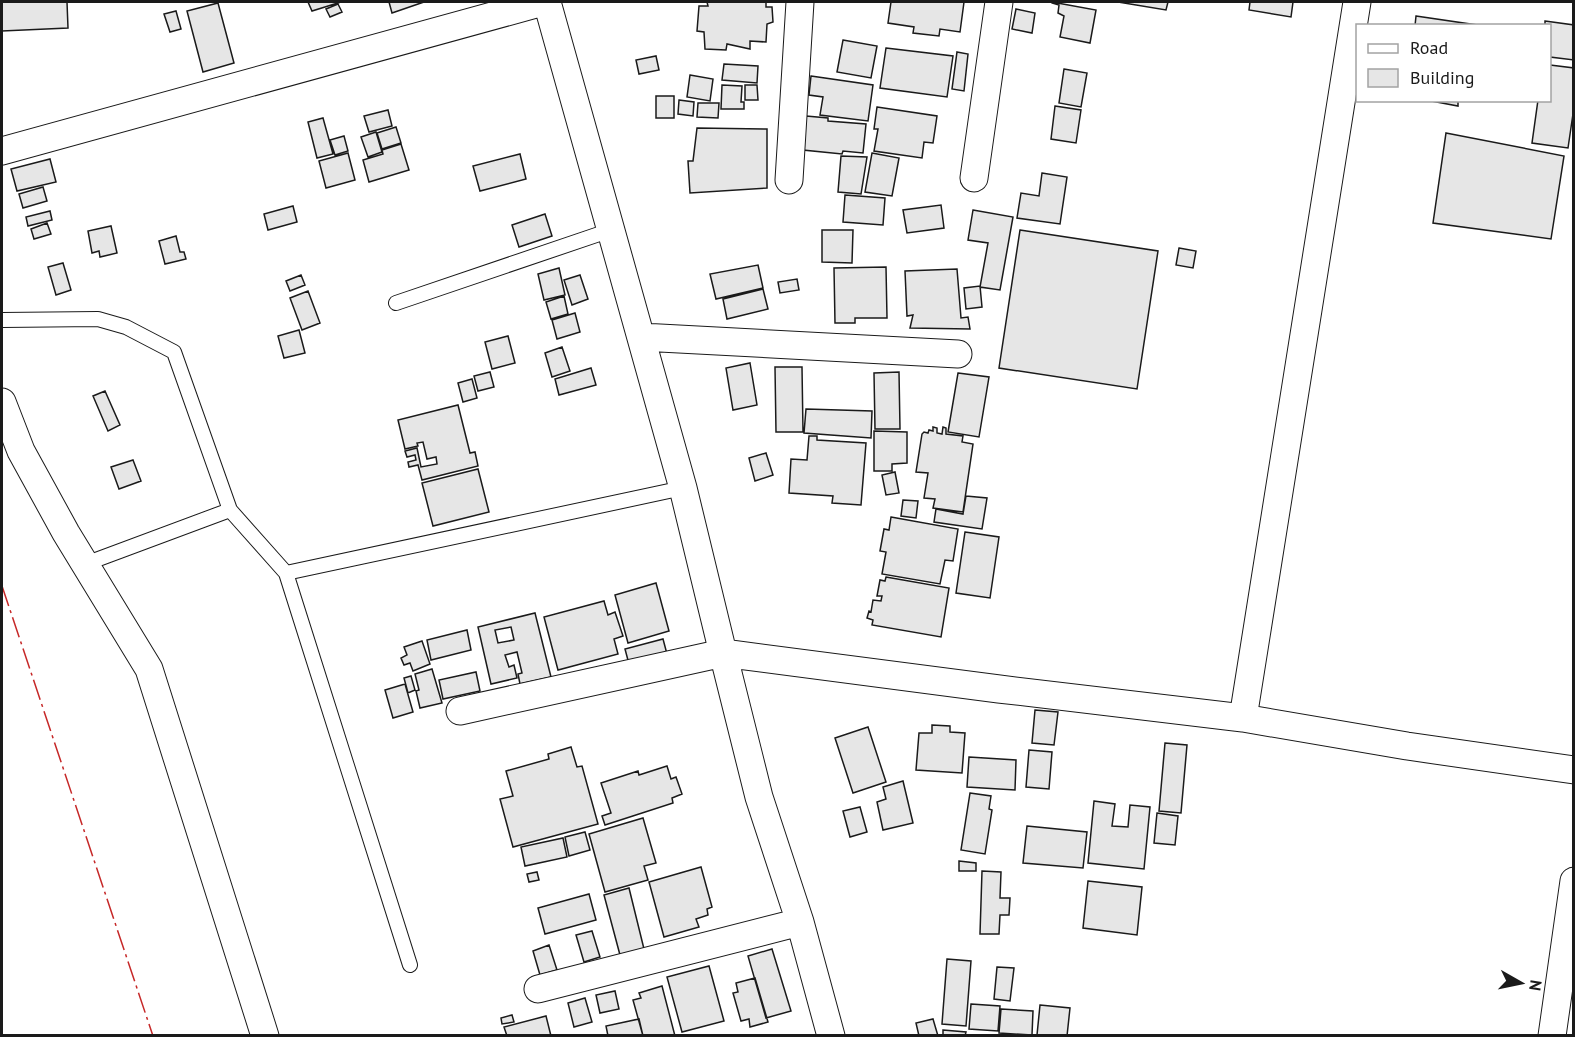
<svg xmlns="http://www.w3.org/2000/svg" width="1575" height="1037" viewBox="0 0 1575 1037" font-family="'PT Sans',sans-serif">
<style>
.building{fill:#e6e6e6;stroke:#1a1a1a;stroke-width:1.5;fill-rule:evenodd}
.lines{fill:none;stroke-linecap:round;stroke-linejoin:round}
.lane-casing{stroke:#1a1a1a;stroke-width:16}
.street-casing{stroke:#1a1a1a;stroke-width:29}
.lane{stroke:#fff;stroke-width:14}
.street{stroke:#fff;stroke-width:27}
.power{stroke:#c62828;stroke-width:1.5;stroke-dasharray:21 4.5 3 4.5;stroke-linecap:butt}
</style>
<rect width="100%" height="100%" fill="#fff"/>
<path class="building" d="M2 2H67L68 28 2 31Z
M308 2H341L312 11Z
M389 2H424L392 13Z
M707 2H766V7H772L773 22 767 24 766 42 750 41V49L727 44 726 50 705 49 704 32 697 31 699 6H708Z
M891 2H964L960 32 940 29 939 36 913 33 914 27 888 23Z
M1052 2 1096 10 1090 43 1060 37 1064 16 1058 13 1059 5 1052 3Z
M1118 2H1168L1166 10Z
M1250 2H1293L1291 17 1249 10Z
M218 3 234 63 203 72 187 11Z
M338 4 342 12 330 17 326 9Z
M1016 9 1035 13 1032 33 1012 29Z
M176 11 181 29 170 32 164 14Z
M1416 16 1477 25V26H1415Z
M1545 21 1574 25V60L1550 57V26H1545Z
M843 40 877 46 871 78 837 72Z
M886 48 953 56 947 97 880 88Z
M957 52 968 54 964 91 952 89Z
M656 56 659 70 639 74 636 60Z
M724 64 758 66 757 83 722 80Z
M1550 65 1574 68V107L1568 148 1532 143 1538 100H1550Z
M1064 69 1087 73 1081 107 1059 103Z
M690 75 713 79 710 101 687 97Z
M811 76 873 85 868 121 820 115 823 97 809 95Z
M722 85 742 86 741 102H744V109H721Z
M745 85H757L758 100H745Z
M656 96H674V118H656Z
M679 100 694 102 693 116 678 114Z
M1426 100H1458V106Z
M698 103H719L718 118 697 117Z
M1055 106 1081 110 1076 143 1051 139Z
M877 107 937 116 933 143 924 142 922 158 874 151 878 129H874Z
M388 110 392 126 369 132 364 116Z
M806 116 828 118V121L866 124 863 153 843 151 842 154 803 150Z
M323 118 333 154 317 158 308 122Z
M396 127 401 143 382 149 377 133Z
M697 128 767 129V188L690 193 688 161H693Z
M376 132 382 152 368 157 361 137Z
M1446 133 1564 156 1551 239 1433 223Z
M344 136 348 151 335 155 330 140Z
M401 144 409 170 369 182 363 160 383 154 382 150Z
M348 153 355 180 326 188 319 161Z
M872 153 899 158 892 196 865 192Z
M520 154 526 179 480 191 473 166Z
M841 156 867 157 861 194 838 192Z
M50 159 56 182 17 191 11 169Z
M1042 173 1067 177 1060 224 1017 218 1021 193 1039 196Z
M43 187 47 201 23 208 19 194Z
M845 195 885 198 883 225 843 222Z
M941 205 944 228 907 233 903 210Z
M293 206 297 222 268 230 264 214Z
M973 210 1013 217 1000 290 980 287 988 243 968 240Z
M50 211 52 220 28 226 26 217Z
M545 214 552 236 519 247 512 225Z
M47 223 51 234 34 239 31 229Z
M111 226 117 253 100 257 99 251 92 253 88 231Z
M822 230H853L852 263 822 262Z
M1020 230 1158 251 1137 389 999 368Z
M176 236 180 252H184L186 259 165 264 159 241Z
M1179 248 1196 251 1193 268 1176 265Z
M63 263 71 290 56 295 48 267Z
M758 265 763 288 716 299 710 274Z
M886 267 887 318H855V323H835L834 268Z
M559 268 565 295 544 300 538 274Z
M957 269 961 318 968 317 970 329 910 328 913 315 907 316 905 271Z
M301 275 305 285 290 291 286 281Z
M580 275 588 299 572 305 564 280Z
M797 279 799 290 780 293 778 282Z
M980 286 982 307 966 309 964 288Z
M763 289 768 309 727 319 723 299Z
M308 291 320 323 302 330 290 298Z
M564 296 568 314 551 319 546 302Z
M575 313 580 332 557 339 552 320Z
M299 330 305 353 284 358 278 336Z
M508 336 515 363 492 369 485 342Z
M562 347 570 371 552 377 545 353Z
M750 363 757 405 733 410 726 368Z
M775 367H802L803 432H776Z
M591 368 596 385 559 395 555 379Z
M490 372 494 387 478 391 474 376Z
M899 372 900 429H875L874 373Z
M958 373 989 377 979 437 948 432Z
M472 379 477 398 463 402 458 383Z
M105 391 120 425 108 431 93 396Z
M458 405 470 453 475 452 478 466 422 480 418 465 409 467 408 462 416 460 415 455 407 457 405 451 417 448 421 467 437 464 436 457 427 459 423 442 417 443 418 446 405 449 398 420Z
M806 409 872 411 871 438 804 433Z
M933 427 937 428V433L942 434 943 427 946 428V434L963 436 962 442 973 444 963 512 933 508 935 499 924 498 928 473 916 472 922 434 924 432 928 433 929 430 933 431Z
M874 431 907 432V463L892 464V471H874Z
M809 436H817V440L866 443 861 505 832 503 833 496 789 493 791 459 807 460Z
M766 453 773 475 755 481 749 458Z
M133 460 141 481 119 489 111 467Z
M478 469 489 512 433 526 422 483Z
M895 472 899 493 886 495 882 475Z
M966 496 987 498 982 529 934 522 936 509 963 514Z
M903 500 918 501 916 518 901 516Z
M891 517 958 529 953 561 945 560 940 584 882 574 886 552 880 551 884 529 889 530Z
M965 532 999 537 990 598 956 593Z
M886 577 949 588 941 637 872 625 873 620 867 618 869 611 871 612 873 600 881 601 882 596H877L880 580 885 581Z
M656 583 669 631 628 643 615 595Z
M604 601 608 615 615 612 623 636 614 639 618 654 558 670 544 617Z
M535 613 551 677 520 684 518 674 522 673 517 652 505 655 509 667 514 665 517 678 491 684 478 627ZM511 627 514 640 498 643 495 630Z
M467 630 471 650 431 660 427 640Z
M663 639 667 654 629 664 625 649Z
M422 641 430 664 413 671 410 663 404 665 401 658 407 655 404 647Z
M432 669 442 703 420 708 416 691 419 690 415 674Z
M476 672 480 691 443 699 439 680Z
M411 676 415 690 408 693 404 678Z
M405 684 413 712 393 718 385 690Z
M1035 710 1058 712 1054 745 1032 743Z
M932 725 950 726V732L965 733 962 773 916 770 919 733H932Z
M868 727 886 782 853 793 835 738Z
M1165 743 1187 745 1181 813 1159 811Z
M571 747 577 767 582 766 598 824 513 847 500 799 513 796 506 771 549 759 548 754Z
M1029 750 1052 752 1049 789 1026 787Z
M969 757 1016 760 1015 790 967 787Z
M667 766 671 779 676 777 682 794 672 798 673 803 605 825 602 816 611 813 601 783 638 771 639 775Z
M903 781 913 823 883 830 877 802 886 799 883 787Z
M970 793 991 796 989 809 992 810 985 854 961 850Z
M1094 801 1115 804 1112 826 1128 827 1130 805 1150 807 1144 869 1088 863Z
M860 807 867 832 850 837 843 811Z
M1157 813 1178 816 1175 845 1154 843Z
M643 818 656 863 644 866 648 880 605 892 589 834Z
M1027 826 1087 832 1083 868 1023 863Z
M585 832 590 850 569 856 565 837Z
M563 838 567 857 525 866 521 847Z
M959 861 976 863V871H959Z
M701 867 712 907 707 909 708 915 696 919 699 927 664 937 649 882Z
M982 871 1001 872 1000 898H1010L1009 915H1000L999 934H980Z
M537 872 539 880 529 882 527 874Z
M1088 881 1142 887 1137 935 1083 928Z
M629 888 644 949 620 955 604 895Z
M589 894 596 920 545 934 538 908Z
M592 931 600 957 584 962 576 935Z
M549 945 557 970 540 975 533 951Z
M772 949 791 1011 766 1018 748 956Z
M947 959 971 961 966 1026 942 1024Z
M709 966 724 1021 682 1032 667 977Z
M997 967 1014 968 1010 1001 994 999Z
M755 978 768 1022 750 1027 749 1019 741 1021 733 993 738 992 736 983Z
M662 986 675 1036H643L633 1000 641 998 639 993Z
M615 991 619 1009 600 1013 596 995Z
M585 998 592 1022 574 1027 568 1003Z
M971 1004 1000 1006 998 1031 969 1029Z
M1040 1005 1070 1008 1067 1036 1037 1035Z
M1001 1009 1033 1011 1032 1035 999 1033Z
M512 1015 514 1022 502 1024 501 1018Z
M546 1016 551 1036H507L504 1027Z
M639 1019 643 1036H608L606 1026Z
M933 1019 938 1036H919L916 1023Z
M943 1030 966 1032 965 1036H943Z"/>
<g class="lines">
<defs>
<path id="lane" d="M396 303 611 230
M2 320 98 319 126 327 174 352 230 510 286 573 410 965
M85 564 230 510
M286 573 683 488"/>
<path id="street" d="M2 151 543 2
M974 178 999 2
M789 180 800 2
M641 337 958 354
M2 402 21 451 66 533 149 669 265 1036
M460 711 723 653 683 488 547 2
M1243 718 1357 2
M538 989 800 922
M831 1036 800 922 759 797 723 653 999 689 1243 718 1407 746 1574 770
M1552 1036 1574 881"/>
</defs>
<use href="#lane" class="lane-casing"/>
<use href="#street" class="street-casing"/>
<use href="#lane" class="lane"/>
<use href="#street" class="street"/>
<path class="power" d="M2 586 153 1036"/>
</g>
<rect width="1575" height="1037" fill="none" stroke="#1a1a1a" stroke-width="6"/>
<rect x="1356" y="24" width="195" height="78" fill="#ffffff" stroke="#a3a3a3" stroke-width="1.5"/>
<rect x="1368" y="44" width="30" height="9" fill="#ffffff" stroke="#a3a3a3" stroke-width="1.5"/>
<text x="1410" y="54" font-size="18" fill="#1a1a1a">Road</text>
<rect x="1368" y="69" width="30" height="18" fill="#e6e6e6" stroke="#a3a3a3" stroke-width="1.5"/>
<text x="1410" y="84" font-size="18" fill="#1a1a1a">Building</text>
<g transform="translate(1521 983) rotate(99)" stroke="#ffffff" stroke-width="4.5" paint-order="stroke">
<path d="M0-4.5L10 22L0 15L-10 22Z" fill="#1a1a1a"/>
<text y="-9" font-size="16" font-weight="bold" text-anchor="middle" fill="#1a1a1a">N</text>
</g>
</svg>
